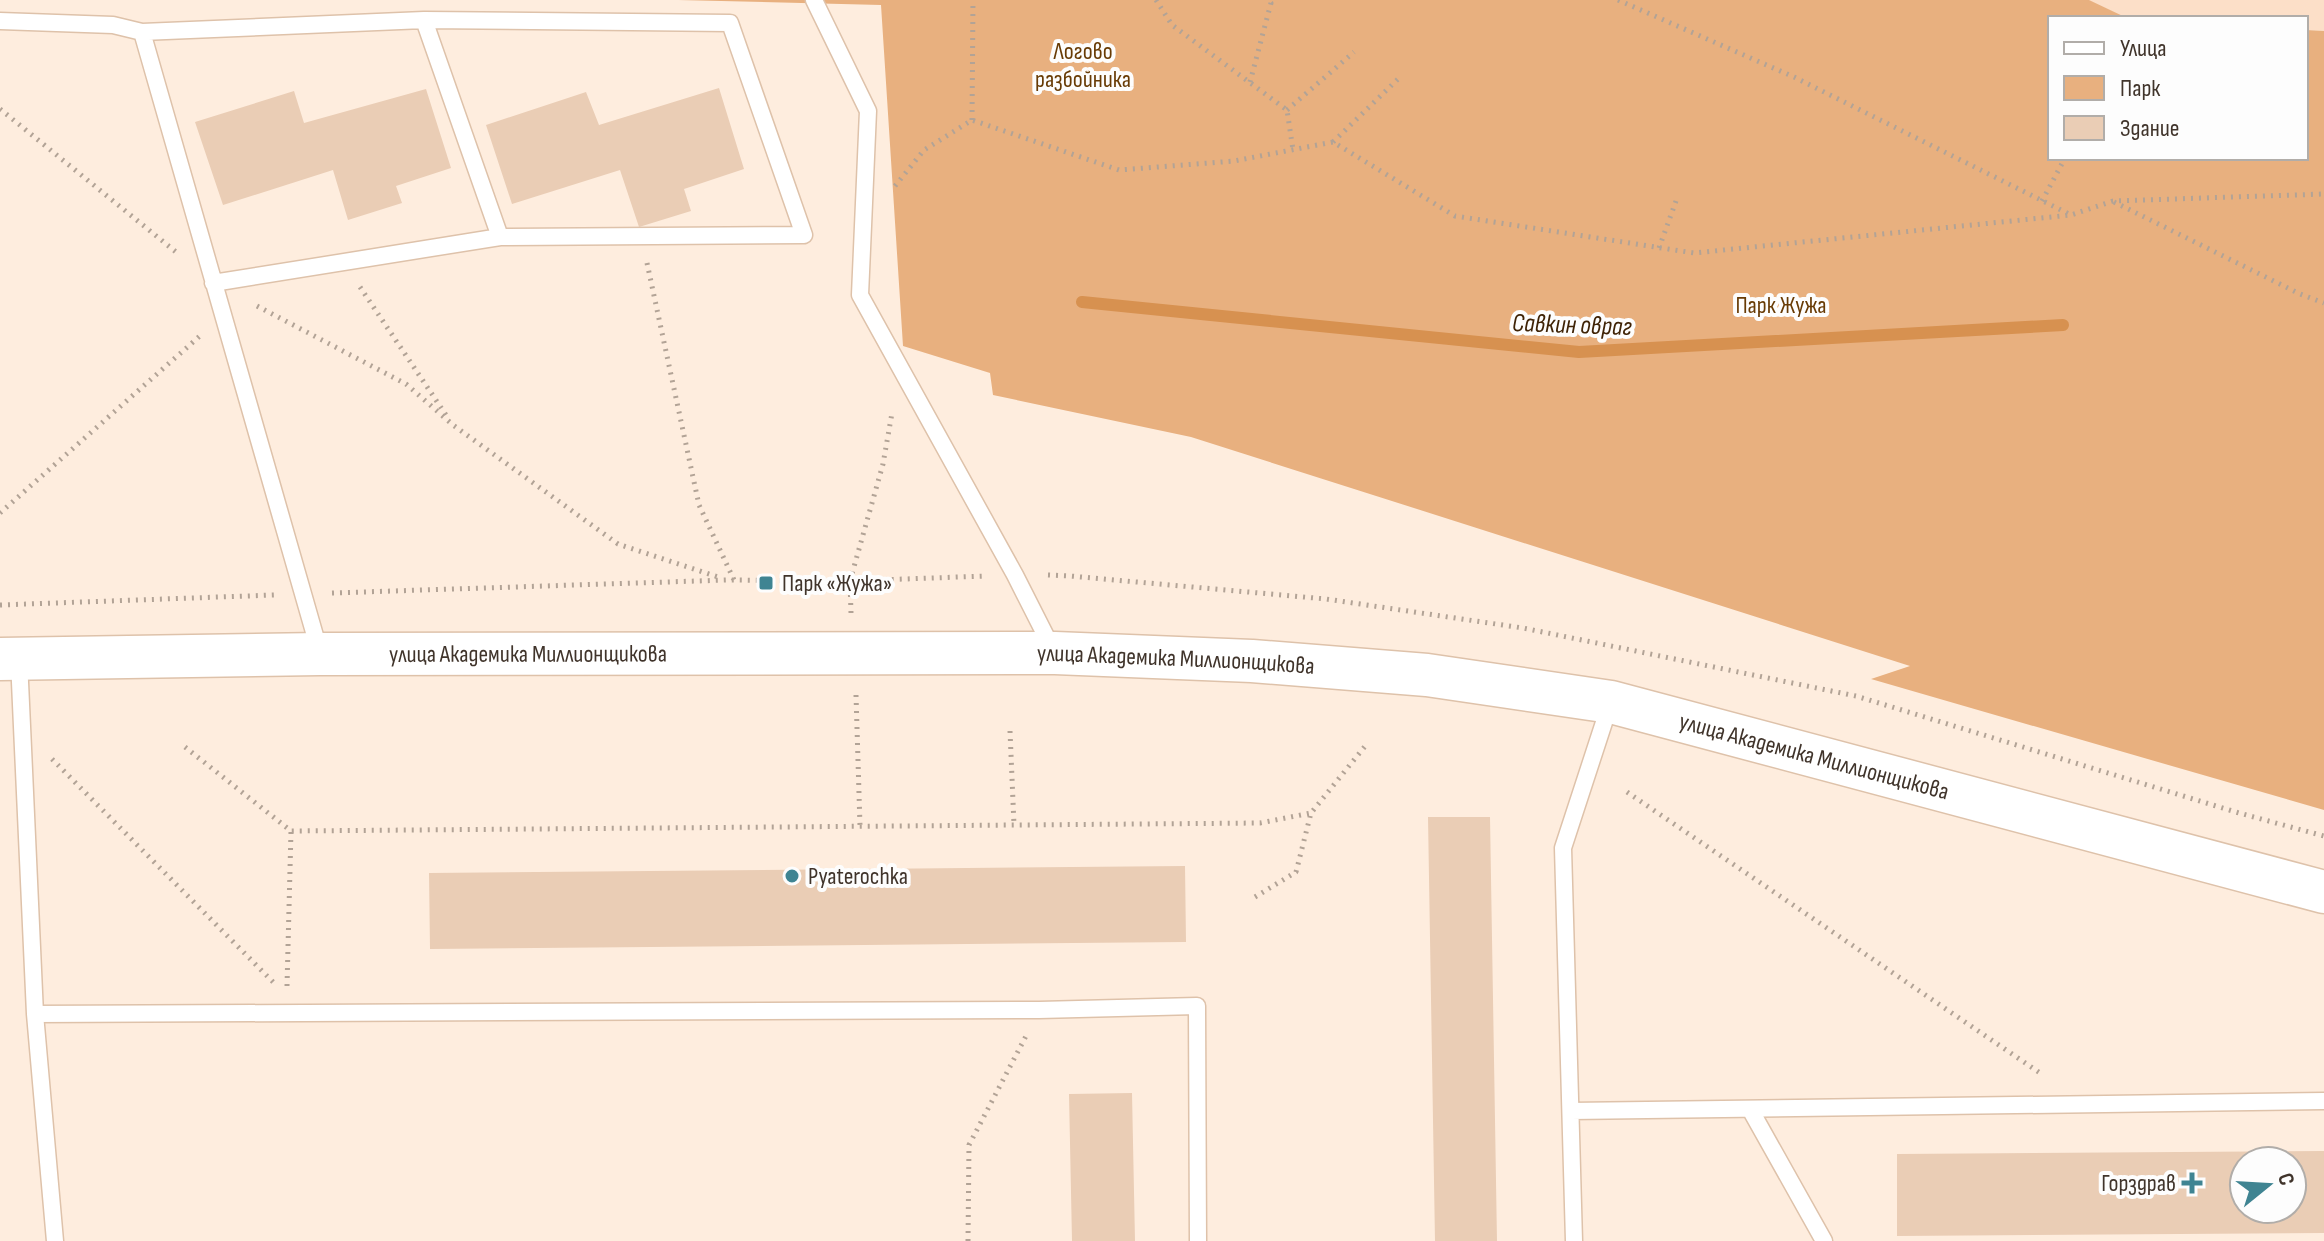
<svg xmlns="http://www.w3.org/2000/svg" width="2324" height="1241" viewBox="0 0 2324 1241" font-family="'Sofia Sans Condensed',sans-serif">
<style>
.built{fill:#fcdfc8}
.green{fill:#e8b07f}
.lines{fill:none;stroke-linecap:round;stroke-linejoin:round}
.stream{stroke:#d79150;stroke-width:12}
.building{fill:#eacdb5;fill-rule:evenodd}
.service-casing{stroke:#dec2aa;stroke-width:19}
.tertiary-casing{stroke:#dec2aa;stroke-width:45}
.path{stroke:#b2a396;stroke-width:5;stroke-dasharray:2 6;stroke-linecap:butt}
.service{stroke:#fff;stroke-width:16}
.tertiary{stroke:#fff;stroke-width:42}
.poi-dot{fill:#3f8492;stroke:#fdfdfd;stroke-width:3}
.labels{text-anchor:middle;stroke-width:8;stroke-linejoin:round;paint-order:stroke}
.park-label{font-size:24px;fill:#683b05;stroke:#fdfdfd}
.poi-label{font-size:24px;fill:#40342b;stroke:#fdfdfd;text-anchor:start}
.street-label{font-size:24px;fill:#40342b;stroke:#fdfdfd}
.water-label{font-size:26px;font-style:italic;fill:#3f2306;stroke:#fdfdfd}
</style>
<rect width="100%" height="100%" fill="#feedde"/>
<path class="built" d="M2088 0H2324V31L2306 30V18H2126Z"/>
<path class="green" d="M678 0H2089L2127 18H2050V158H2306V30L2324 31V810L1871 679 1910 666 1191 437 993 395 990 373 903 346 881 5Z"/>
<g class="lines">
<path class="stream" d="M1082 302 1579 352 2063 325"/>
</g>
<path class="building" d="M719 88 744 169 684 189 691 211 639 227 620 170 512 204 486 125 586 92 599 125Z
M426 89 451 168 396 186 402 203 348 220 333 170 223 205 195 122 294 91 304 123Z
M1428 817H1490L1497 1241H1435Z
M1185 866 1186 942 430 949 429 873Z
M1132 1093 1135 1241H1072L1069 1094Z
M2324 1151V1233L1897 1236V1154ZM2244 1161H2292V1209H2244Z"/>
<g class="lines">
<defs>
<path id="service" d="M814 0 868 111 860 295 1015 575 1054 652
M424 20 500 237
M0 21 113 25 142 32 424 20 730 23 804 235 500 237 213 283
M142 32 320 653
M19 660 35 1014 1039 1010 1197 1006 1198 1241
M35 1014 55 1241
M1750 1109 1824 1241
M1571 1111 2324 1101
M1574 1241 1563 848 1610 704"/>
<g id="tertiary">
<path id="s1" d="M0 659 320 654 1055 653 1252 661 1427 675 1611 702 2324 892"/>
</g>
</defs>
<use href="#service" class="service-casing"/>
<use href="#tertiary" class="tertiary-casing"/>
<path class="path" d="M1156 0 1172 25 1287 110 1293 150
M1618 0 1794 77 2071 215
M1250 82 1271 3 1268 0
M0 109 176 252
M1287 110 1354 52
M972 120 973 0
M1333 142 1398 79
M895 186 924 150 972 120 1119 170 1234 161 1333 142 1455 216 1694 253 2071 215 2113 201 2324 194
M2042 201 2065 158
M2114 202 2300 294 2324 303
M1659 248 1676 201
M647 263 699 505 734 580
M360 287 448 418
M257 306 406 384 453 425 618 544 721 578
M0 513 201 335
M1048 575 1070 576 1326 599 1523 628 1856 696 2239 813 2324 836
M332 593 727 580 850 581 986 576
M0 605 274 595
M851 613 850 581 883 464 892 413
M856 695 860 826
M1010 731 1014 825
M185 747 291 831 1260 823 1311 813
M52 759 276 985
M1627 792 2043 1075
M1255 897 1296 872 1311 813 1366 745
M287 986 291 831
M968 1241 969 1145 1026 1036"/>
<use href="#service" class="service"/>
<use href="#tertiary" class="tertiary"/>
</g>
<g class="poi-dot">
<rect x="758" y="575" width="16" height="16" rx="4"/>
<circle cx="792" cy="876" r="8"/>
<path d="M2188 1171h8v8h8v8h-8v8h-8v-8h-8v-8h8z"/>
</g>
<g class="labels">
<g class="park-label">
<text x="1083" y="59">Логово<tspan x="1083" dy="28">разбойника</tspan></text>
<text x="1781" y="313">Парк Жужа</text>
</g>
<g class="poi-label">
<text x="782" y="591">Парк «Жужа»</text>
<text x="808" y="884">Pyaterochka</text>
<text x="2176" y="1191" text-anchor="end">Горздрав</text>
</g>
<g class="street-label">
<text dy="8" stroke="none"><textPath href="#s1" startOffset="528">улица Академика Миллионщикова</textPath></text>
<text dy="8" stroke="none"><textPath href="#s1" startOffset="1176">улица Академика Миллионщикова</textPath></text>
<text dy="8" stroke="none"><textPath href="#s1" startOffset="1824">улица Академика Миллионщикова</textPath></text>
</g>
<g class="water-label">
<text transform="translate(1572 324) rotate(2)" y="9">Савкин овраг</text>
</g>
</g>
<rect x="2048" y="16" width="260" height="144" fill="#fdfdfd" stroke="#b1ada9" stroke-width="2"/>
<rect x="2064" y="42" width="40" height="12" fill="#ffffff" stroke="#b1ada9" stroke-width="2"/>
<text x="2120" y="56" font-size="24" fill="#40342b">Улица</text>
<rect x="2064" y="76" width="40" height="24" fill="#e8b07f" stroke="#b1ada9" stroke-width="2"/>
<text x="2120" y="96" font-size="24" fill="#40342b">Парк</text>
<rect x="2064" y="116" width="40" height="24" fill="#eacdb5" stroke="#b1ada9" stroke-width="2"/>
<text x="2120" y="136" font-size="24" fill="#40342b">Здание</text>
<g transform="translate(2268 1185) rotate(72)"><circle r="38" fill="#fdfdfd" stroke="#b1ada9" stroke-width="2"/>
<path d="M0-6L14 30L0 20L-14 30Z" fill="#3f8492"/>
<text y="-12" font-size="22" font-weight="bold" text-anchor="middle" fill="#40342b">С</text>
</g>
</svg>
